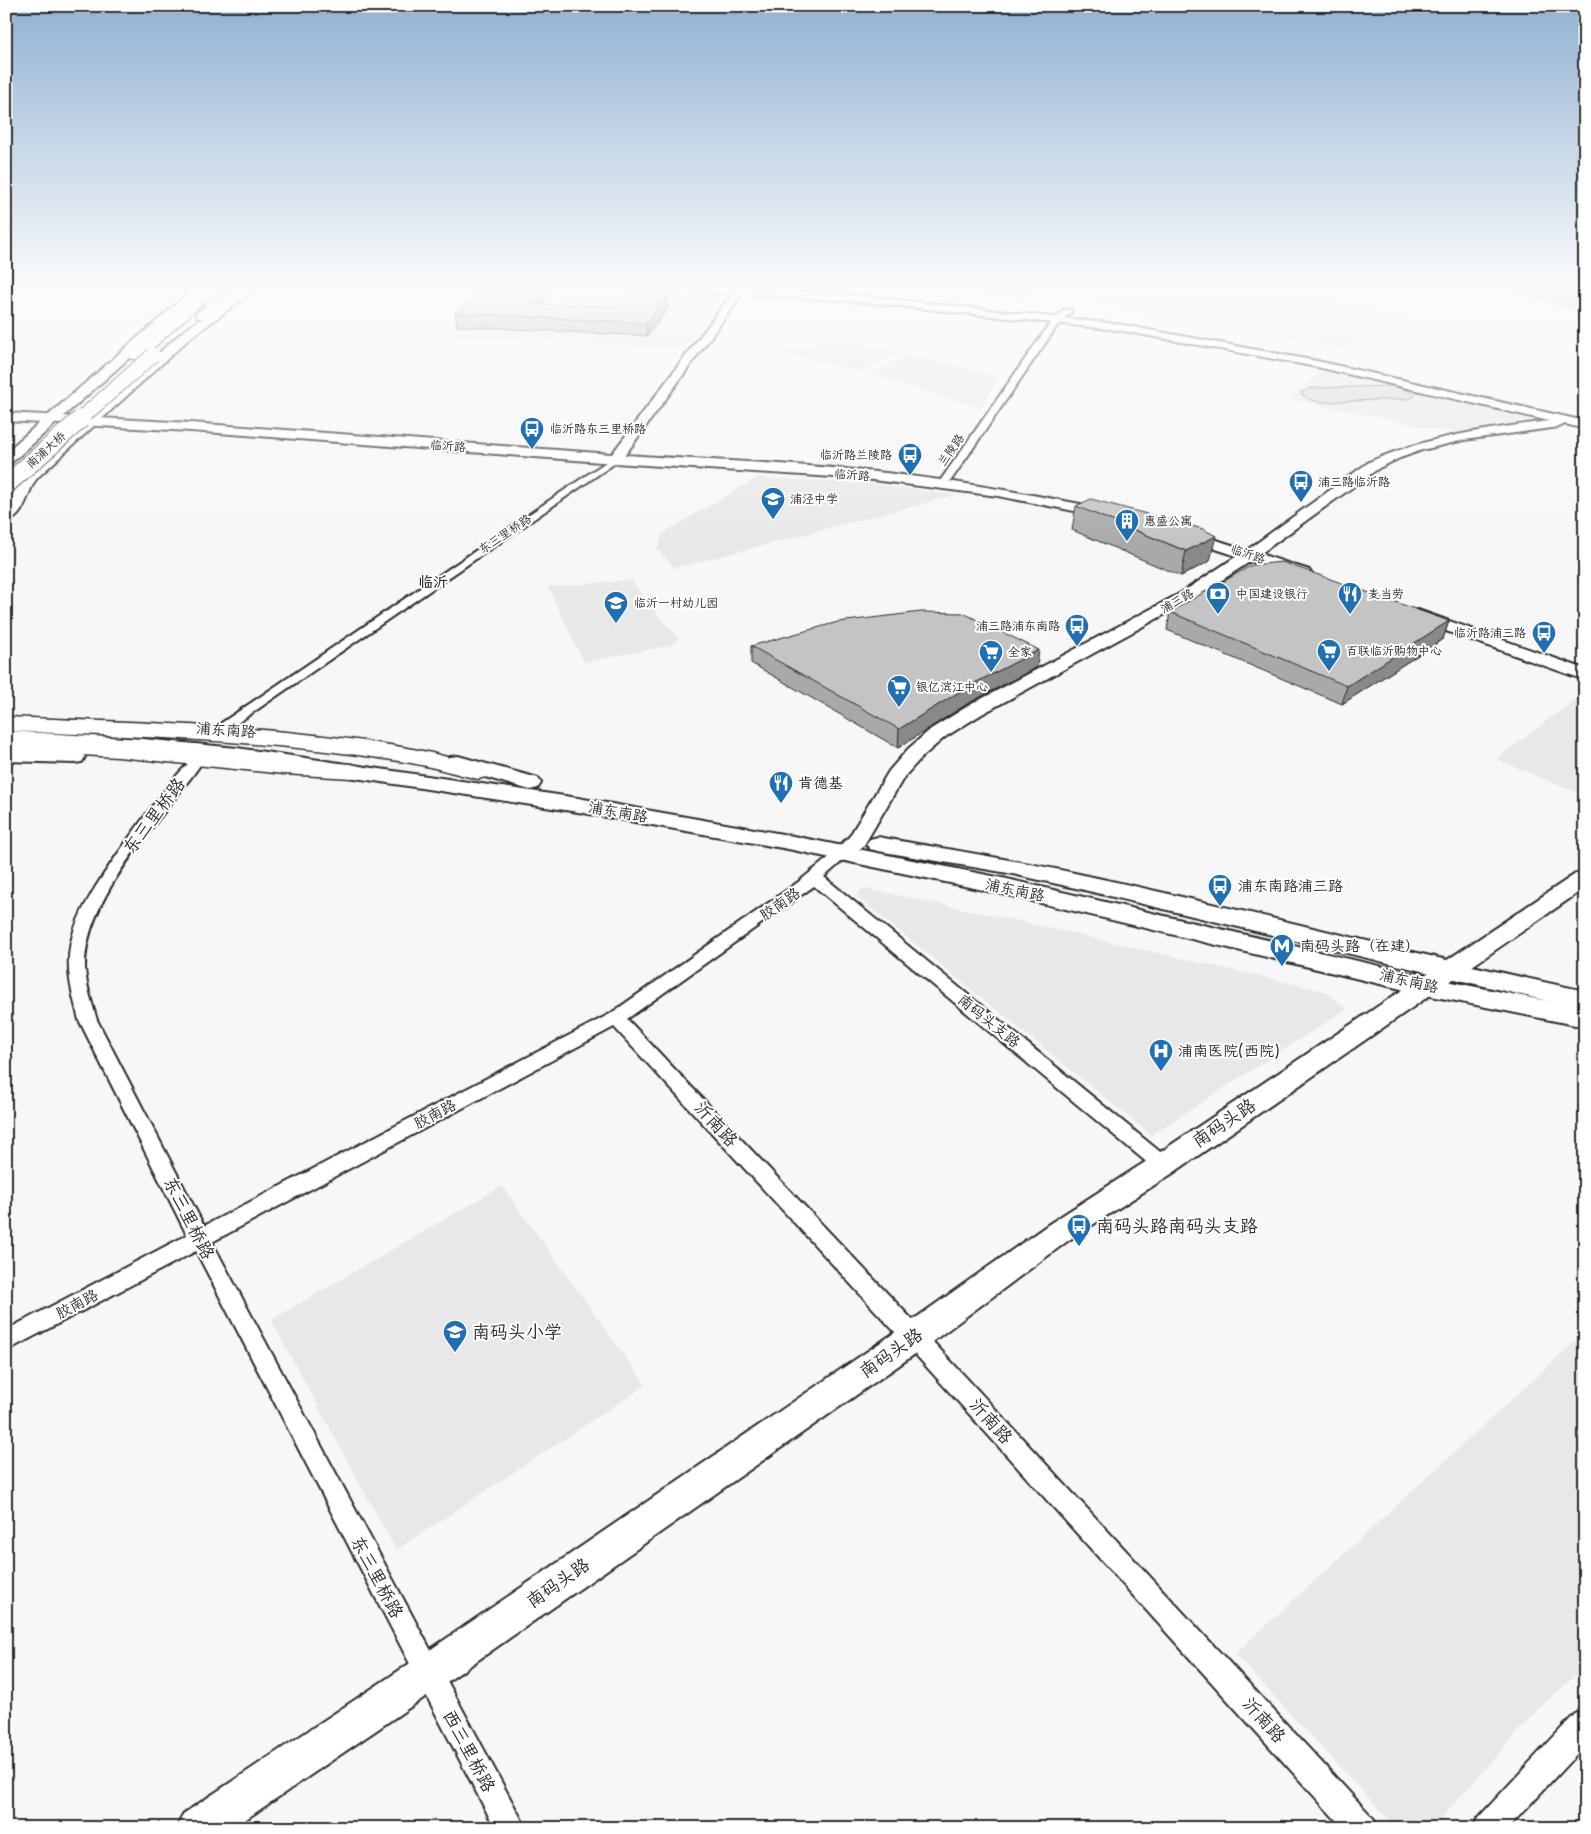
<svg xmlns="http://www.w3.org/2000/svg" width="1591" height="1834" viewBox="0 0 1591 1834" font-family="'Playpen Sans','LXGW WenKai TC',sans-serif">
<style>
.built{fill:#e8e8e8}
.green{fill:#d9d9d9;stroke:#828282}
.water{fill:#b0b0b0;stroke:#7b7b7b}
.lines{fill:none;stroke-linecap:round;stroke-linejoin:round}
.street-casing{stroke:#2b2b2b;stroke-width:4}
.secondary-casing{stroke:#2b2b2b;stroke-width:4}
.primary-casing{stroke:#2b2b2b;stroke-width:4}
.highway-casing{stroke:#2b2b2b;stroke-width:3}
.street{fill:#fff;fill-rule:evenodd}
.secondary{fill:#fff;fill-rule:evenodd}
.primary{fill:#fff;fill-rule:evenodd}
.highway{fill:#fff;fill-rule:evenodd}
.highway-bridge-far1-casing{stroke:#2b2b2b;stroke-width:16;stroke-linecap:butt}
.highway-bridge-casing{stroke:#2b2b2b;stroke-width:20;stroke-linecap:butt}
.highway-bridge-far1{stroke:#fff;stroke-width:14}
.highway-bridge{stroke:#fff;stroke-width:18}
.wall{fill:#a9a9a9;stroke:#2b2b2b}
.shaded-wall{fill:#898989;stroke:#2b2b2b}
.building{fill:#c4c4c4;stroke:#2b2b2b}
.labels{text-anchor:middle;stroke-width:4;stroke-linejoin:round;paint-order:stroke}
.far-poi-label{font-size:12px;fill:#2b2b2b;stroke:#fff;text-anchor:start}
.far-street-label{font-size:12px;fill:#2b2b2b;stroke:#fff}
.far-quarter-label{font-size:15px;font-weight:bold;fill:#2b2b2b;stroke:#fff}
.street-label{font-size:15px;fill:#2b2b2b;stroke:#fff}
.poi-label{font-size:15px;fill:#2b2b2b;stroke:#fff;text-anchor:start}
.near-street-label{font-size:18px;fill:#2b2b2b;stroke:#fff}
.near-poi-label{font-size:18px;fill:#2b2b2b;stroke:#fff;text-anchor:start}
</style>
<rect width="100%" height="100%" fill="#f7f7f7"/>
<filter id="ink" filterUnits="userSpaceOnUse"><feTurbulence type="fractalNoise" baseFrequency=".02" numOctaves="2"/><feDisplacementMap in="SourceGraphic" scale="10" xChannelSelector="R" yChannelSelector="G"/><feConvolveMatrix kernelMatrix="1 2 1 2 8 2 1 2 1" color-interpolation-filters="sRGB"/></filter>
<g filter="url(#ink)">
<path class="built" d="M1106 286H1280L1410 322 1342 348 1089 300 1088 292Z
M499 287 723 299 686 349 444 336Z
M840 339 903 353 861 372 778 351Z
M908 354 1000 376 981 408 868 374Z
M1322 371 1433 395 1536 421 1455 433 1290 399Z
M757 478 864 483 956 495 675 568 657 549 663 533Z
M631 580 654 610 678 638 673 645 584 662 548 587Z
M1584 693 1585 796 1496 759Z
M863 888 992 915 1324 991 1347 1009 1151 1135 856 896Z
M502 1186 646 1385 396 1550 271 1320Z
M1585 1332V1667L1538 1709 1436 1824 1391 1822 1235 1654Z"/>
<path class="green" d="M1393 386 1412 392 1415 396 1409 399 1322 402 1311 400 1300 393 1312 388Z"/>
<path class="water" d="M1497 286H1545L1585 299V312Z"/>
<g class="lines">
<defs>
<path id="street" d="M1065 309 1072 311 1057 326 947 486H939L938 484 1051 322Z
M615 456 618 457V461L223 733H213L211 730Z
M193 761 198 762 200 765C161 821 84 896 85 968 86 986 92 1003 97 1020L204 1226 610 1014 797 883 837 851H847L850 854 847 857 824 877 1170 1160 1173 1165 1170 1170 1163 1173 1156 1170 814 886 627 1019 922 1330 1373 1818 1378 1828H1343L906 1344 614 1027 212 1242 526 1828H495L196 1251 6 1351V1330L187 1235 79 1020C72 993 65 969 71 942 75 924 83 908 92 893 103 874 179 764 193 761Z
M1585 1710V1745L1508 1828H1473L1478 1818 1575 1714Z"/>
<path id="secondary" d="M649 286 736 288 738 286H748L746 289 853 295 1117 324 1317 361 1585 421V429L1565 424 1559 427 1464 440 1422 450 1400 458 1379 468 1260 554 1309 570 1311 573 1309 576H1297L1251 561 1193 599 982 714 945 737 922 757 904 777 864 845 850 859 842 860 834 859 831 854 849 837 889 771 908 749 931 729 968 706 1181 593 1237 556 1179 537 1177 534 1179 531H1189L1247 550 1369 462C1427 436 1487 429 1549 421L1317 367 1117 330 853 301 742 294 625 455C705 460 786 463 866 471 947 479 1026 493 1105 509L1110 510 1112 513 1110 516 1105 517 998 496 865 479 615 463 191 431 6 421V413L191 423 612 454 732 294 654 289Z
M1418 610 1585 669V680L1412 619 1410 615 1412 611Z
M1585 871V888L1173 1173 1069 1240 925 1347 441 1686 233 1828H177L183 1814 415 1660 903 1327 1049 1224 1153 1157 1577 873Z"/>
<path id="primary" d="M197 286H210L11 463 6 464V452Z
M247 286H260L189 339 49 467C45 471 38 476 35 481 26 495 25 517 6 522V507L23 476 181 333Z
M6 731 143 739 237 748 578 798 788 835 1007 879 1426 977 1547 1001 1080 889 1008 873 878 851 870 849 866 844 870 839 878 837C945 849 1012 859 1079 874 1248 910 1415 955 1585 991V1027L1426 995 1007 895 788 849 578 812 237 760 143 751 6 743Z
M6 749 74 751 82 752 85 757 82 762 74 763 6 761Z
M458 756 538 778 541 783 538 788 530 790 450 767 447 762 450 757Z"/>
<path id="highway" d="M209 286H222L141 359H131L129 356 131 353Z
M237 286H251L207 318H197L196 315 197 312Z
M6 717C142 723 279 725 413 749 438 754 462 761 486 767L490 772 486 777 478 779C456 774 434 767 411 763 278 740 141 737 6 731Z
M6 737 118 743 284 760 351 764 359 766 363 771 359 776 351 778 284 774 118 757 6 751Z"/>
</defs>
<use href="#street" class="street-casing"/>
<use href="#secondary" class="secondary-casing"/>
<use href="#primary" class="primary-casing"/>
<use href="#highway" class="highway-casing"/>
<use href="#street" class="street"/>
<use href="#secondary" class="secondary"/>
<use href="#primary" class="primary"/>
<use href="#highway" class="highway"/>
<defs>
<path id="highway-bridge-far1" d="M79 420 153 355"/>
<path id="highway-bridge" d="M6 485 81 419"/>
</defs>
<use href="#highway-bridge-far1" class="highway-bridge-far1-casing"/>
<use href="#highway-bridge" class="highway-bridge-casing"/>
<use href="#highway-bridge-far1" class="highway-bridge-far1"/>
<use href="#highway-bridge" class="highway-bridge"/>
</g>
<path class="wall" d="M545 286 547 298 541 304 614 307 668 309 647 336 457 326 455 313Z
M945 286H1036L1035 296 980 292 974 289Z
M1076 506 1210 561 1181 576 1072 530Z
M1170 612 1449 621 1443 639 1342 704 1167 630Z
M751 646 1037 667 967 704 898 748 751 663Z"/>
<path class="shaded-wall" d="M545 286 547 298 529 316 528 303Z
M668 296V309L647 336 646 323Z
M1216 536 1210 561 1181 576 1186 551Z
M1449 621 1443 639 1342 704 1347 686Z
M1039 650 1037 667 967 704 898 748 899 729 969 686Z"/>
<path class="building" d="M487 286H545L528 303 614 307 627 294 668 296 646 323 455 313Z
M1091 499 1203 529 1216 536 1186 551 1076 506Z
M1282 562 1449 621 1347 686 1170 612 1252 565Z
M921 612 963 613 1039 650 969 686 899 729 751 646 838 622Z"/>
</g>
<linearGradient id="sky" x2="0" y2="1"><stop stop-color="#91b2d2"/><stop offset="0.53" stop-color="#fbfbfb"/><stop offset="1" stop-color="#fbfbfb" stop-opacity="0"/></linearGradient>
<rect width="1591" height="543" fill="url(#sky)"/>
<defs>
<symbol id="bus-pin" viewBox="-11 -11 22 30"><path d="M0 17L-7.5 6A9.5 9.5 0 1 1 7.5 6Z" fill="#1f6fb2" stroke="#fff"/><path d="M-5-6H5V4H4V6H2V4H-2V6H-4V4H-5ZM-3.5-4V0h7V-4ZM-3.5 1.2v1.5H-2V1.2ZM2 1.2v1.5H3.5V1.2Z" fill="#fff"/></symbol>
<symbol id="school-pin" viewBox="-11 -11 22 30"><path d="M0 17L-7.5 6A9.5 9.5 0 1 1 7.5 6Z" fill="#1f6fb2" stroke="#fff"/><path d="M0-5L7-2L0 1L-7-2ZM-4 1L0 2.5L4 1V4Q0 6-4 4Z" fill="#fff"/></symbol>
<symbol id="building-pin" viewBox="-11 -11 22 30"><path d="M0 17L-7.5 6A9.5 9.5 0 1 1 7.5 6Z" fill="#1f6fb2" stroke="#fff"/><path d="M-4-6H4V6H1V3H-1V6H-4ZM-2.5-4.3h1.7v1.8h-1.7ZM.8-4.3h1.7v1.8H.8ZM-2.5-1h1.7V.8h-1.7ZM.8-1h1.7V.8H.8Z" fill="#fff"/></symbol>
<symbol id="bank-pin" viewBox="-11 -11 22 30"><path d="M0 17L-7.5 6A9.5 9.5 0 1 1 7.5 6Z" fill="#1f6fb2" stroke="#fff"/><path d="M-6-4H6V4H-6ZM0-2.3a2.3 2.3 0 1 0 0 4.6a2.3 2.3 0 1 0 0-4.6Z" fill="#fff"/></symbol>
<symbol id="restaurant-pin" viewBox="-11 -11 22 30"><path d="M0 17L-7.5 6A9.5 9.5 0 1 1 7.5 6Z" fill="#1f6fb2" stroke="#fff"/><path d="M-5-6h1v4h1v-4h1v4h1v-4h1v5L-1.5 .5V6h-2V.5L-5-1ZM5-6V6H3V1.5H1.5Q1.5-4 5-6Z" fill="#fff"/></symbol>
<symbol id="supermarket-pin" viewBox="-11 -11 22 30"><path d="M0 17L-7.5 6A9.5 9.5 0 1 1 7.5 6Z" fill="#1f6fb2" stroke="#fff"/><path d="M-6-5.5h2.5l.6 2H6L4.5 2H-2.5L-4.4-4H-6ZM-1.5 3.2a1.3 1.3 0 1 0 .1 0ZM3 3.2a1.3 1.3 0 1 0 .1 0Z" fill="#fff"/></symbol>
<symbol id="metro-pin" viewBox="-11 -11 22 30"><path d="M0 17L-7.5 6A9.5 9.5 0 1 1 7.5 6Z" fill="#1f6fb2" stroke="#fff"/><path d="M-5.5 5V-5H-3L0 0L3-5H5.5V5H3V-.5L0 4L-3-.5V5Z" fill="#fff"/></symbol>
<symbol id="hospital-pin" viewBox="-11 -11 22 30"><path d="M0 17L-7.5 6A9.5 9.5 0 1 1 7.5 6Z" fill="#1f6fb2" stroke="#fff"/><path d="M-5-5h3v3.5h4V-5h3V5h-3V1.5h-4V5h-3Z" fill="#fff"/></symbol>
</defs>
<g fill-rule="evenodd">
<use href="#bus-pin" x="518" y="415" width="28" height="38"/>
<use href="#bus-pin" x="896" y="441" width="28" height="38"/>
<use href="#bus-pin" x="1287" y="468" width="28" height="38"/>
<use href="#school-pin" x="759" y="485" width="28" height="38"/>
<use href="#building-pin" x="1113" y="507" width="28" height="38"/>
<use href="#bank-pin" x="1204" y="580" width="28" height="38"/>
<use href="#restaurant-pin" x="1336" y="580" width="28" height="38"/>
<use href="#school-pin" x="602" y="589" width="28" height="38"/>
<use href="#bus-pin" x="1063" y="612" width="28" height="38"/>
<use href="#bus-pin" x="1530" y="619" width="28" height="38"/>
<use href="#supermarket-pin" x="1315" y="637" width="28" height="38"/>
<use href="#supermarket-pin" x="977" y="638" width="28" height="38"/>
<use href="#supermarket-pin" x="885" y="673" width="28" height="38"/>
<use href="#restaurant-pin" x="767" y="769" width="28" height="38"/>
<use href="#bus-pin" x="1206" y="872" width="28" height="38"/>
<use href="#metro-pin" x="1268" y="932" width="28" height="38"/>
<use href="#hospital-pin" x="1147" y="1037" width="28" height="38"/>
<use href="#bus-pin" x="1065" y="1212" width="28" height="38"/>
<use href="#school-pin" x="441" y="1318" width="28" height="38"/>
</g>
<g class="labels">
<g class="far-poi-label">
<text x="550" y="433">临沂路东三里桥路</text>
<text x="892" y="459" text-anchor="end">临沂路兰陵路</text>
<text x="1318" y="486">浦三路临沂路</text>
<text x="790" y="503">浦泾中学</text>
<text x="1144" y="525">惠盛公寓</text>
<text x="1236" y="598">中国建设银行</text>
<text x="1368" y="598">麦当劳</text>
<text x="634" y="607">临沂一村幼儿园</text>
<text x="1060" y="630" text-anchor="end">浦三路浦东南路</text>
<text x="1526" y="637" text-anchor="end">临沂路浦三路</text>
<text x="1346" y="655">百联临沂购物中心</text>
<text x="1008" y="656">全家</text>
<text x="916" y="691">银亿滨江中心</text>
</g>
<g class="far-street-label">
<text transform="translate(448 446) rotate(4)" y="4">临沂路</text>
<text transform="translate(46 450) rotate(-42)" y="4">南浦大桥</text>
<text transform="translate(951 450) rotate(-55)" y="4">兰陵路</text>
<text transform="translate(852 475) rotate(4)" y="4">临沂路</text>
<text transform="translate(505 534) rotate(-34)" y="4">东三里桥路</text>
<text transform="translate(1248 554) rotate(19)" y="4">临沂路</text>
<text transform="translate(1177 601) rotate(-30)" y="4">浦三路</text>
</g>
<g class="far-quarter-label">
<text x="433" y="587">临沂</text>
</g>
<g class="street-label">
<text transform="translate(226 730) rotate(4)" y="5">浦东南路</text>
<text transform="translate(618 812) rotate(10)" y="5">浦东南路</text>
<text transform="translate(1015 890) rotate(12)" y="5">浦东南路</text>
<text transform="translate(780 904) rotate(-35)" y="5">胶南路</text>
<text transform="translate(1409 981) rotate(13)" y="5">浦东南路</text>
<text transform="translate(989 1021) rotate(39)" y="5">南码头支路</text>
<text transform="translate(435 1114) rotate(-28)" y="5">胶南路</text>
<text transform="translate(77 1304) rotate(-28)" y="5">胶南路</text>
</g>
<g class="poi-label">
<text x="798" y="788">肯德基</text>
<text x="1238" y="891">浦东南路浦三路</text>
<text x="1300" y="951">南码头路（在建）</text>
<text x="1178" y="1056">浦南医院(西院)</text>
</g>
<g class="near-street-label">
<text transform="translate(154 816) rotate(-53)" y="6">东三里桥路</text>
<text transform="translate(1224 1123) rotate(-34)" y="6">南码头路</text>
<text transform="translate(716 1124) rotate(47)" y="6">沂南路</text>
<text transform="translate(189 1218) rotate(63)" y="6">东三里桥路</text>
<text transform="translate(891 1353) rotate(-35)" y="6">南码头路</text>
<text transform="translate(991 1421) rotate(48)" y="6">沂南路</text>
<text transform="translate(377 1577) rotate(62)" y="6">东三里桥路</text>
<text transform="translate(558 1583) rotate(-35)" y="6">南码头路</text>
<text transform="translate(1264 1720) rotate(48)" y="6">沂南路</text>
<text transform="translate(469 1751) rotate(62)" y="6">西三里桥路</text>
</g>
<g class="near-poi-label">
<text x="1096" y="1232">南码头路南码头支路</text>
<text x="472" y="1338">南码头小学</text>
</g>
</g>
<rect width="1591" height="1834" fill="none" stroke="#fff" stroke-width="25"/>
<rect x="12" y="12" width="1566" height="1809" fill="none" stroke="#2b2b2b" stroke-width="2" filter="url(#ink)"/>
</svg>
